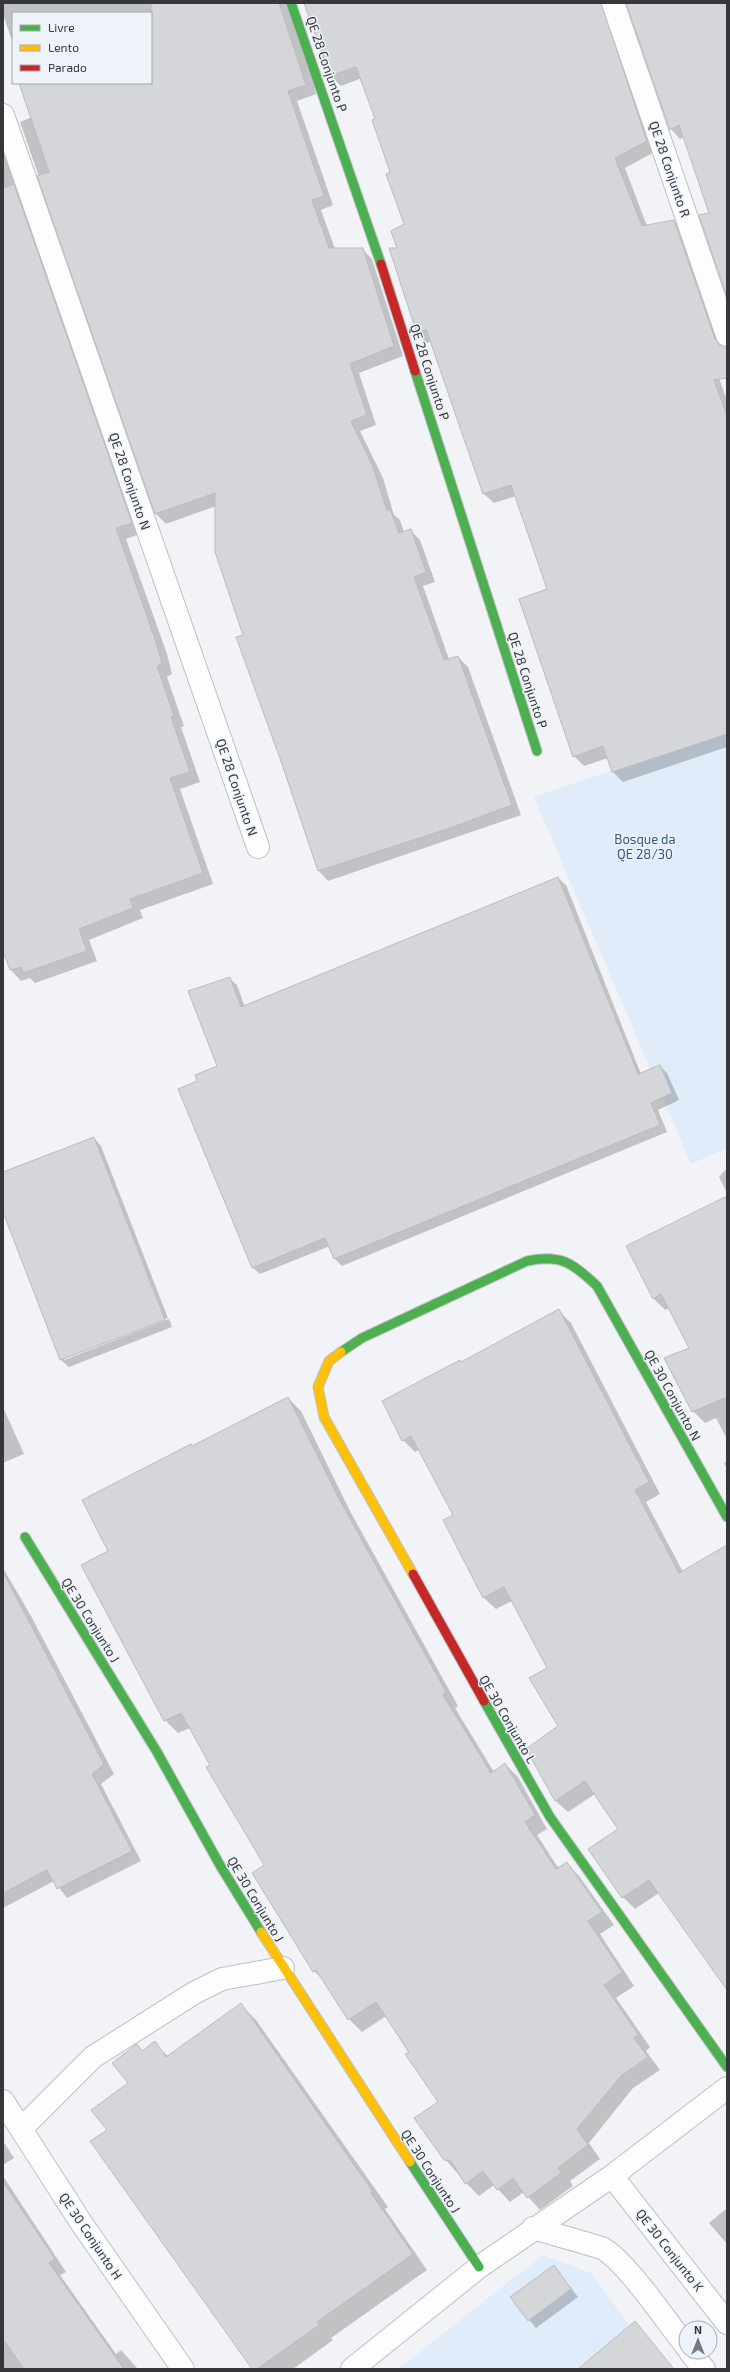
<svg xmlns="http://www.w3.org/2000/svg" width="730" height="2372" viewBox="0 0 730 2372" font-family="'Exo 2',sans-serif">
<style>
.green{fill:#e1ecfa}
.shadow{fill:#0003}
.building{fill:#d5d6d9;stroke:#babcbe}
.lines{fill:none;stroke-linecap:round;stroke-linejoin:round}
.street-casing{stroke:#bec0c3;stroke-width:24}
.fast-casing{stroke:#bec0c3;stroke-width:11}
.slow-casing{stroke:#bec0c3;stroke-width:11}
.jam-casing{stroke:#bec0c3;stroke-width:11}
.street{stroke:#fdfdfe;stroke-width:22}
.fast{stroke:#4caf50;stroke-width:9}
.slow{stroke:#ffc107;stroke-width:9}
.jam{stroke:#c62828;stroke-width:9}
.labels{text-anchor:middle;stroke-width:3;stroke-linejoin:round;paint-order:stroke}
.street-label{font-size:13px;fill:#35373a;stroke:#eef3f9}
.park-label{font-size:13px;fill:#315988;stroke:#eef3f9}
</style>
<rect width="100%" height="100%" fill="#f1f3f6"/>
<path class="green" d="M727 731V1148L691 1164 534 797Z
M543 2255 591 2273 661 2369H398Z"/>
<path class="shadow" d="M3 3H294L316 94 297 101 333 205 321 210 335 249H362L372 259 403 356 359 373 376 425 360 431 383 478 394 515 400 520 404 532 410 530 420 540 435 582 423 586 449 659 458 657 468 667 521 815 328 881 319 871 244 636 216 506 166 524 156 514 20 122 32 117 20 83H151V13H13V44L3 14Z
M305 3H615L656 151 625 168 647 226 674 221 684 231 721 338 706 343 727 400V747L623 782 613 772 608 758 584 766 574 756 548 590 516 496 494 503 484 494 431 341 427 343 417 334 398 249 406 225 376 120 362 78 341 86 331 76Z
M627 3H727V293L710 213 684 137 680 139 671 129Z
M3 140 142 533 126 539 167 654 172 674 167 677 184 726 181 727 200 782 180 789 213 884 140 910 143 918 89 940 97 961 35 983 30 978 21 981 11 970 3 948Z
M558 878 566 885 641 1074 660 1066 667 1073 679 1100 658 1110 667 1132 342 1266 335 1259 330 1246 260 1274 252 1267 199 1081 219 1066 229 978 237 985 245 1007Z
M94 1138 101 1146 168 1318 64 1358V1360L169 1319 172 1327 69 1367 61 1360 3 1209V1173Z
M727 1168V1193L719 1177Z
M727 1197V1439L716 1418 705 1423 693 1411 690 1349 669 1308 665 1310 653 1298Z
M559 1311 571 1323 660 1494 646 1502 683 1572 727 1546V1984L659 1893 635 1909 623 1897 619 1829 595 1794 568 1812 556 1801 527 1749 560 1727 548 1668 512 1601 496 1609 484 1598 444 1520 454 1515 420 1449 415 1452 403 1440 461 1363Z
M288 1398 301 1411 350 1511 458 1706 455 1708 494 1772 505 1764 518 1777 547 1829 537 1835 559 1869 567 1864 579 1876 614 1925 600 1934 634 1986 616 1998 650 2047 646 2051 660 2070 633 2088 589 2143 600 2159 570 2181 573 2186 540 2210 524 2192 510 2202 494 2185 479 2196 466 2183 445 2159 439 2102 386 2016 362 2032 349 2019 326 1983 314 1971 266 1866 190 1728 178 1733 165 1720 109 1552 192 1447Z
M3 1407 24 1454 3 1463Z
M727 1461V1469L724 1463Z
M3 1568 31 1616 114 1774 101 1784 141 1861 67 1898 54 1881 3 1908Z
M241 2005 256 2020 388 2207 385 2209 427 2270 331 2338 333 2340 293 2369H253L108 2130 142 2052 154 2043 168 2056Z
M3 2141 14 2158 3 2165Z
M3 2176 66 2272 60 2275 116 2354 121 2350 138 2369H3Z
M727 2208V2244L709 2223Z
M554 2266 578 2297 536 2328 511 2298Z"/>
<path class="building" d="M151 3H279L306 85 288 91 324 196 312 200 329 248H363L394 346 350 364 367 415 351 421 373 467 387 511 390 509 399 533 411 529 426 572 414 577 444 660 458 656 512 805 450 828 318 871 282 764 236 637 243 635 215 552V493L155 514 37 176 49 172 19 83H151Z
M304 3H601L647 141 615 158 642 226 674 220 715 339 719 345 727 347V378L714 380 727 416V734L612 772 603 746 573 757 519 599 547 589 511 485 483 494 426 329 417 334 389 248H397L391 231 404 224 386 174 390 172 372 120 375 119 356 67 330 76Z
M626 3H727V297L699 215 709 213 679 125 670 130Z
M14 184 132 523 116 528 156 642 162 663 157 666 174 716 171 717 190 772 170 778 203 873 130 899 133 908 79 929 87 951 23 973 21 967 10 970 3 951V188Z
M558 877 638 1074 660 1065 672 1093 651 1103 660 1125 334 1259 325 1238 252 1268 178 1089 197 1081 195 1075 217 1066 188 991 230 977 241 1007Z
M94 1137 165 1320 60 1360 3 1212V1172Z
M727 1196V1397L692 1412 664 1358 689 1348 661 1294 653 1299 626 1246Z
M559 1309 649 1482 635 1490 679 1573 727 1545V1990L649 1880 622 1898 588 1849 618 1829 585 1781 555 1801 526 1749 558 1726 529 1678 547 1668 504 1587 483 1598 443 1520 453 1515 411 1436 402 1441 382 1401 460 1360 461 1362Z
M288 1397 338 1497 446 1692 443 1695 491 1773 505 1763 535 1815 525 1822 556 1869 567 1862 602 1912 588 1921 622 1972 604 1985 638 2034 634 2038 648 2057 621 2076 577 2129 588 2145 558 2168 561 2173 527 2198 513 2178 497 2190 483 2171 465 2184 451 2161 444 2160 414 2118 438 2102 405 2054 409 2052 376 2002 348 2020 316 1970 313 1972 252 1873 264 1865 206 1767 210 1765 181 1713 164 1721 81 1565 108 1551 82 1500 191 1444 192 1446Z
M3 1572 104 1764 92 1774 132 1851 57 1889 47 1870 3 1893Z
M241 2003 373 2192 371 2193 413 2254 317 2322 319 2325 257 2369H252L90 2141 107 2130 91 2110 128 2083 112 2063 137 2044 142 2051 155 2041 166 2057Z
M3 2182 55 2259 49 2263 124 2369H24L3 2339Z
M554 2265 571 2289 528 2321 510 2297Z
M635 2321 674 2369H578Z"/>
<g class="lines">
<defs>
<path id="street" d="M613 3 727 335
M3 115 258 847
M3 2101 82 2224 183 2369
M21 2129 93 2057 194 1993 222 1979 283 1968
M612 2176 727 2323
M533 2228 602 2248C627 2262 666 2321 686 2346
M690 2352 704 2369
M352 2369 479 2267 612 2176 727 2088"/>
<path id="fast" d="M291 3 381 264
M415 371 537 751
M341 1352 362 1338 527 1261C561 1254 573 1263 597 1286L727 1517
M25 1537 157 1752 221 1867 261 1932
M484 1701 550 1817 727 2067
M410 2162 479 2267"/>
<path id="slow" d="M341 1352 329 1361 318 1387 324 1417 413 1574
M261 1932 410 2162"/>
<path id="jam" d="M381 264 415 371
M413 1574 484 1701"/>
</defs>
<use href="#street" class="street-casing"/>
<use href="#fast" class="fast-casing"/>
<use href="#slow" class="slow-casing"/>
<use href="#jam" class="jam-casing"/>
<use href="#street" class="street"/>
<use href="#fast" class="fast"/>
<use href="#slow" class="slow"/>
<use href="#jam" class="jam"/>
</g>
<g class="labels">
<g class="street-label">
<text transform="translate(327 64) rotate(71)" y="5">QE 28 Conjunto P</text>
<text transform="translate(670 169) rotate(71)" y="5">QE 28 Conjunto R</text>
<text transform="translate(430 372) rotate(72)" y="5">QE 28 Conjunto P</text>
<text transform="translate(130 481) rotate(71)" y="5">QE 28 Conjunto N</text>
<text transform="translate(528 680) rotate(72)" y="5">QE 28 Conjunto P</text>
<text transform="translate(237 787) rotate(71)" y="5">QE 28 Conjunto N</text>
<text transform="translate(673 1395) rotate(61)" y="5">QE 30 Conjunto N</text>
<text transform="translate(91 1620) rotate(58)" y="5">QE 30 Conjunto J</text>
<text transform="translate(508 1719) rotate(60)" y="5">QE 30 Conjunto L</text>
<text transform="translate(256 1899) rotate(59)" y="5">QE 30 Conjunto J</text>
<text transform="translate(431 2171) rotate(57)" y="5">QE 30 Conjunto J</text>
<text transform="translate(91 2236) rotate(56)" y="5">QE 30 Conjunto H</text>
<text transform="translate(670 2250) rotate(52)" y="5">QE 30 Conjunto K</text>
</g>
<g class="park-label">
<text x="645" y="844">Bosque da<tspan x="645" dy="15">QE 28/30</tspan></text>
</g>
</g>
<rect width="730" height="2372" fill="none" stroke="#35373a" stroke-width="8"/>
<rect x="12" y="12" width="140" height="72" fill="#eef3f9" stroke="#a4a8ad"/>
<rect x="20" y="25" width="20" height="6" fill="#4caf50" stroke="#a4a8ad"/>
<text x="48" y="32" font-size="12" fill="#35373a">Livre</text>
<rect x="20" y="45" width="20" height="6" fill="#ffc107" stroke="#a4a8ad"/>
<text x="48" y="52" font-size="12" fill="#35373a">Lento</text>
<rect x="20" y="65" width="20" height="6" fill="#c62828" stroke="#a4a8ad"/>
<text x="48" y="72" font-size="12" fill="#35373a">Parado</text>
<g transform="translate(698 2340)"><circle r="19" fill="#eef3f9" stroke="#a4a8ad"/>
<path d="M0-3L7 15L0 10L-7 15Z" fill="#77797c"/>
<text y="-6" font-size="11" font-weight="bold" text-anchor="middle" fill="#35373a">N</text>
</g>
</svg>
